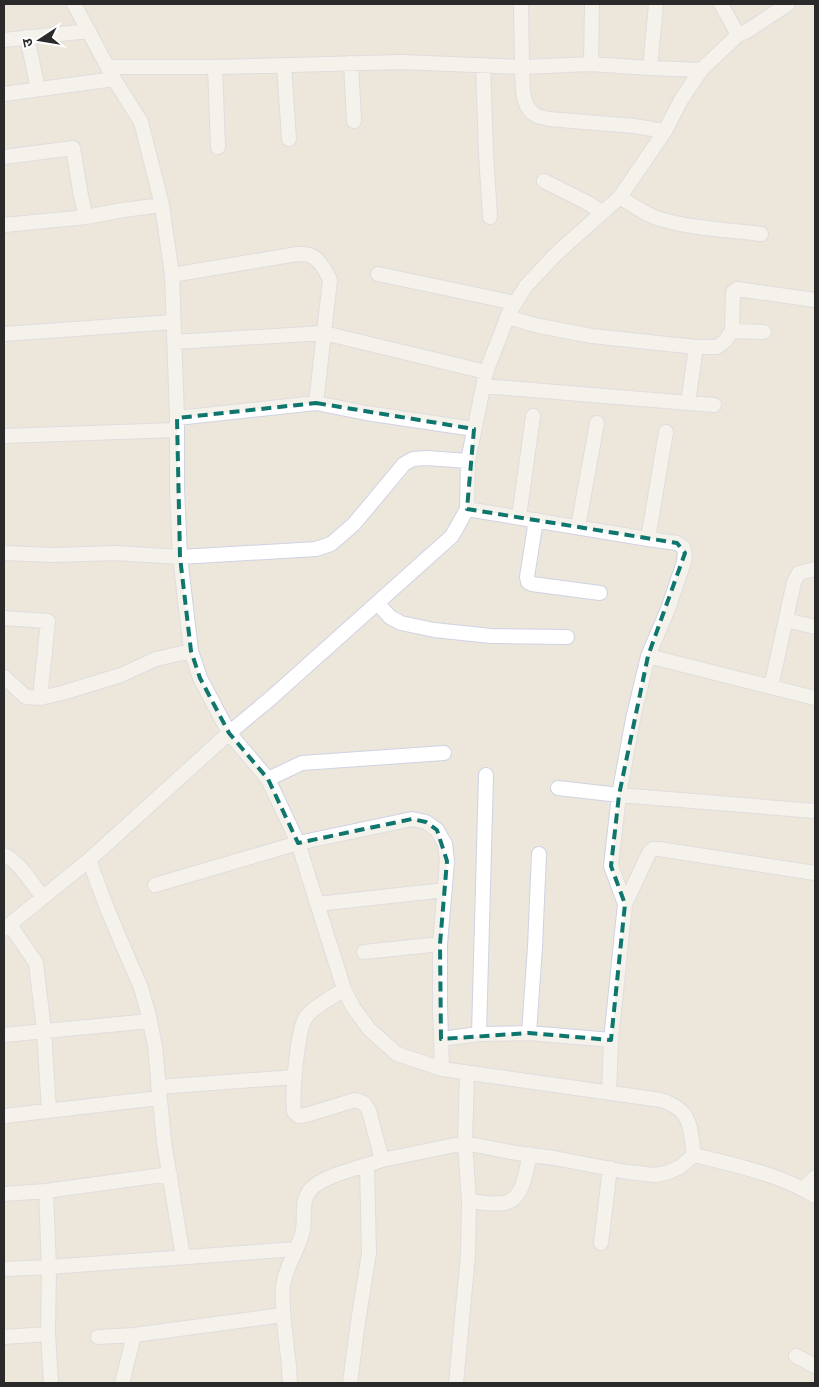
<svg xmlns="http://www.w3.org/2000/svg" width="819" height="1387" viewBox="0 0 819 1387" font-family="'Roboto Condensed','Noto Sans Devanagari',sans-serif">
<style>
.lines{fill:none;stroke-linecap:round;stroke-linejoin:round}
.minor-casing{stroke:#cfd2e4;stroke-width:16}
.minor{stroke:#fff;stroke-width:14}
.marked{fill:none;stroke:#0f766e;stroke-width:4;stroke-dasharray:10 6;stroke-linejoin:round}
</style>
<rect width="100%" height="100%" fill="#ede6da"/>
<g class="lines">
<defs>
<path id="minor" d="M74 4 114 79 141 122 162 205 172 275 177 418V489L180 557 191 651 200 678 229 733 268 779 298 843 344 989 353 1007 369 1029 397 1054 442 1069 661 1100C693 1111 689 1125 694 1155 735 1165 779 1174 815 1196
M521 4 522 67 591 64 650 68 701 70
M721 4 738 35
M27 37 38 89
M4 40 89 31
M351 63 354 121
M591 64 592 4
M284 65 289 139
M483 65 486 153 490 217
M108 67H215L401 62 522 67C523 83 520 108 537 116 541 117 546 118 549 119L634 126 665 131
M215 67 218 147
M650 68 656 4
M4 94 114 79
M4 157 73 148 81 196 86 217
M544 181 586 202 602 212
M620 197C631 204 642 212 654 217 684 228 729 230 761 234
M4 225 86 217 123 210 162 205
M378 274 515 303
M172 275 297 254C300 254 305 254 309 255 319 258 326 271 330 280L316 403
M507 317 539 326 592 336 696 347H717L725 341 732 331 764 332
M732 331 733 292 737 289 815 300
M4 334 173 322
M174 342 324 333 486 372
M483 386 714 405
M688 403 696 347
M177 418 316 403 366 413 474 429
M4 436 176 430
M519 517 533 416
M536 520 527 577 528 582 532 584 600 593
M578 527 597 423
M648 539 666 432
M4 553 53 555 116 553 180 557 316 549 331 544 354 524 404 464 413 459 427 458 468 461
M378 604 390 617 401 623 434 630 491 636 567 637
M4 618 48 621 40 698
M786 620 815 627
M648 656 815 698
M4 677 26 697 40 698 62 693 121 675 156 659 191 651
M771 687 794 582 799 573 815 569
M268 779 302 763 444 753
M558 788 619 795 815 811
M4 855C18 860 33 885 43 897
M89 860 108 911 141 988 149 1016 155 1046 164 1142 183 1257
M155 885 298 843 412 819 426 822 437 830 445 844 447 861 440 944V1007L442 1069
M317 904 445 890
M625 904 649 853 653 849H659L815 873
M10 925 36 963 44 1031 49 1110
M4 929 89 860 229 733 271 698 452 536 467 509 468 461 486 372 509 313 526 286 557 253 620 197 665 131 681 100 701 70 738 35 747 31 788 4
M364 952 440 944
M529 1033 535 947 539 854
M479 1034 486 775
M4 1035 150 1021
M441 1039 479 1034 529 1033 611 1040 625 904 611 866 619 795 633 719 648 656 668 609 684 562 685 553 683 547 677 543 648 539 467 509
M158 1087 294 1077
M609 1093 611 1040
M4 1116 159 1098
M382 1160 465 1143 516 1153 554 1158 627 1172 655 1175 666 1173 680 1167 694 1155
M803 1189 815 1177
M46 1191 170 1174
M4 1194 46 1191 49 1267 48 1334 51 1383
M469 1201C480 1202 493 1205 504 1203 524 1200 526 1170 530 1154
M601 1243 610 1168
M4 1269 49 1267 296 1249
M4 1337 48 1334
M98 1337 134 1335 283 1315
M796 1356 815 1366
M122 1383 134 1335
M290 1383C289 1372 289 1360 287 1349 285 1328 281 1308 283 1287 285 1266 299 1250 303 1230 305 1217 301 1199 311 1189 324 1175 363 1167 382 1160L369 1111 364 1103 355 1100 306 1115 299 1116 294 1112C292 1095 297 1030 306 1017 312 1008 334 996 344 989
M350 1383 358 1322 369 1253 367 1165
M456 1383 468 1255 469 1201 465 1143 467 1073"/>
</defs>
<use href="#minor" class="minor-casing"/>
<use href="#minor" class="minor"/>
</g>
<path d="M0 0H819V1387H0ZM316 403 474 429 467 509 677 543 685 553 648 656 619 795 611 866 625 904 611 1040 529 1033 441 1039 440 944 447 861 437 830 426 822 412 819 298 843 268 779 229 733 200 678 191 651 180 557 177 418Z" fill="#ede6da" fill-opacity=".55" fill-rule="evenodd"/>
<path class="marked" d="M316 403 474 429 467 509 677 543 685 553 648 656 619 795 611 866 625 904 611 1040 529 1033 441 1039 440 944 447 861 437 830 426 822 412 819 298 843 268 779 229 733 200 678 191 651 180 557 177 418Z"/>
<rect width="819" height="1387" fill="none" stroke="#2a2a2a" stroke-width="10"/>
<g transform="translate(40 40) rotate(258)" stroke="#ffffff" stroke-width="4" paint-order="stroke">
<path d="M0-4L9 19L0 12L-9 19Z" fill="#2a2a2a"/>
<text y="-8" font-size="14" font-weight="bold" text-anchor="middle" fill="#2a2a2a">उ</text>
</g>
</svg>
